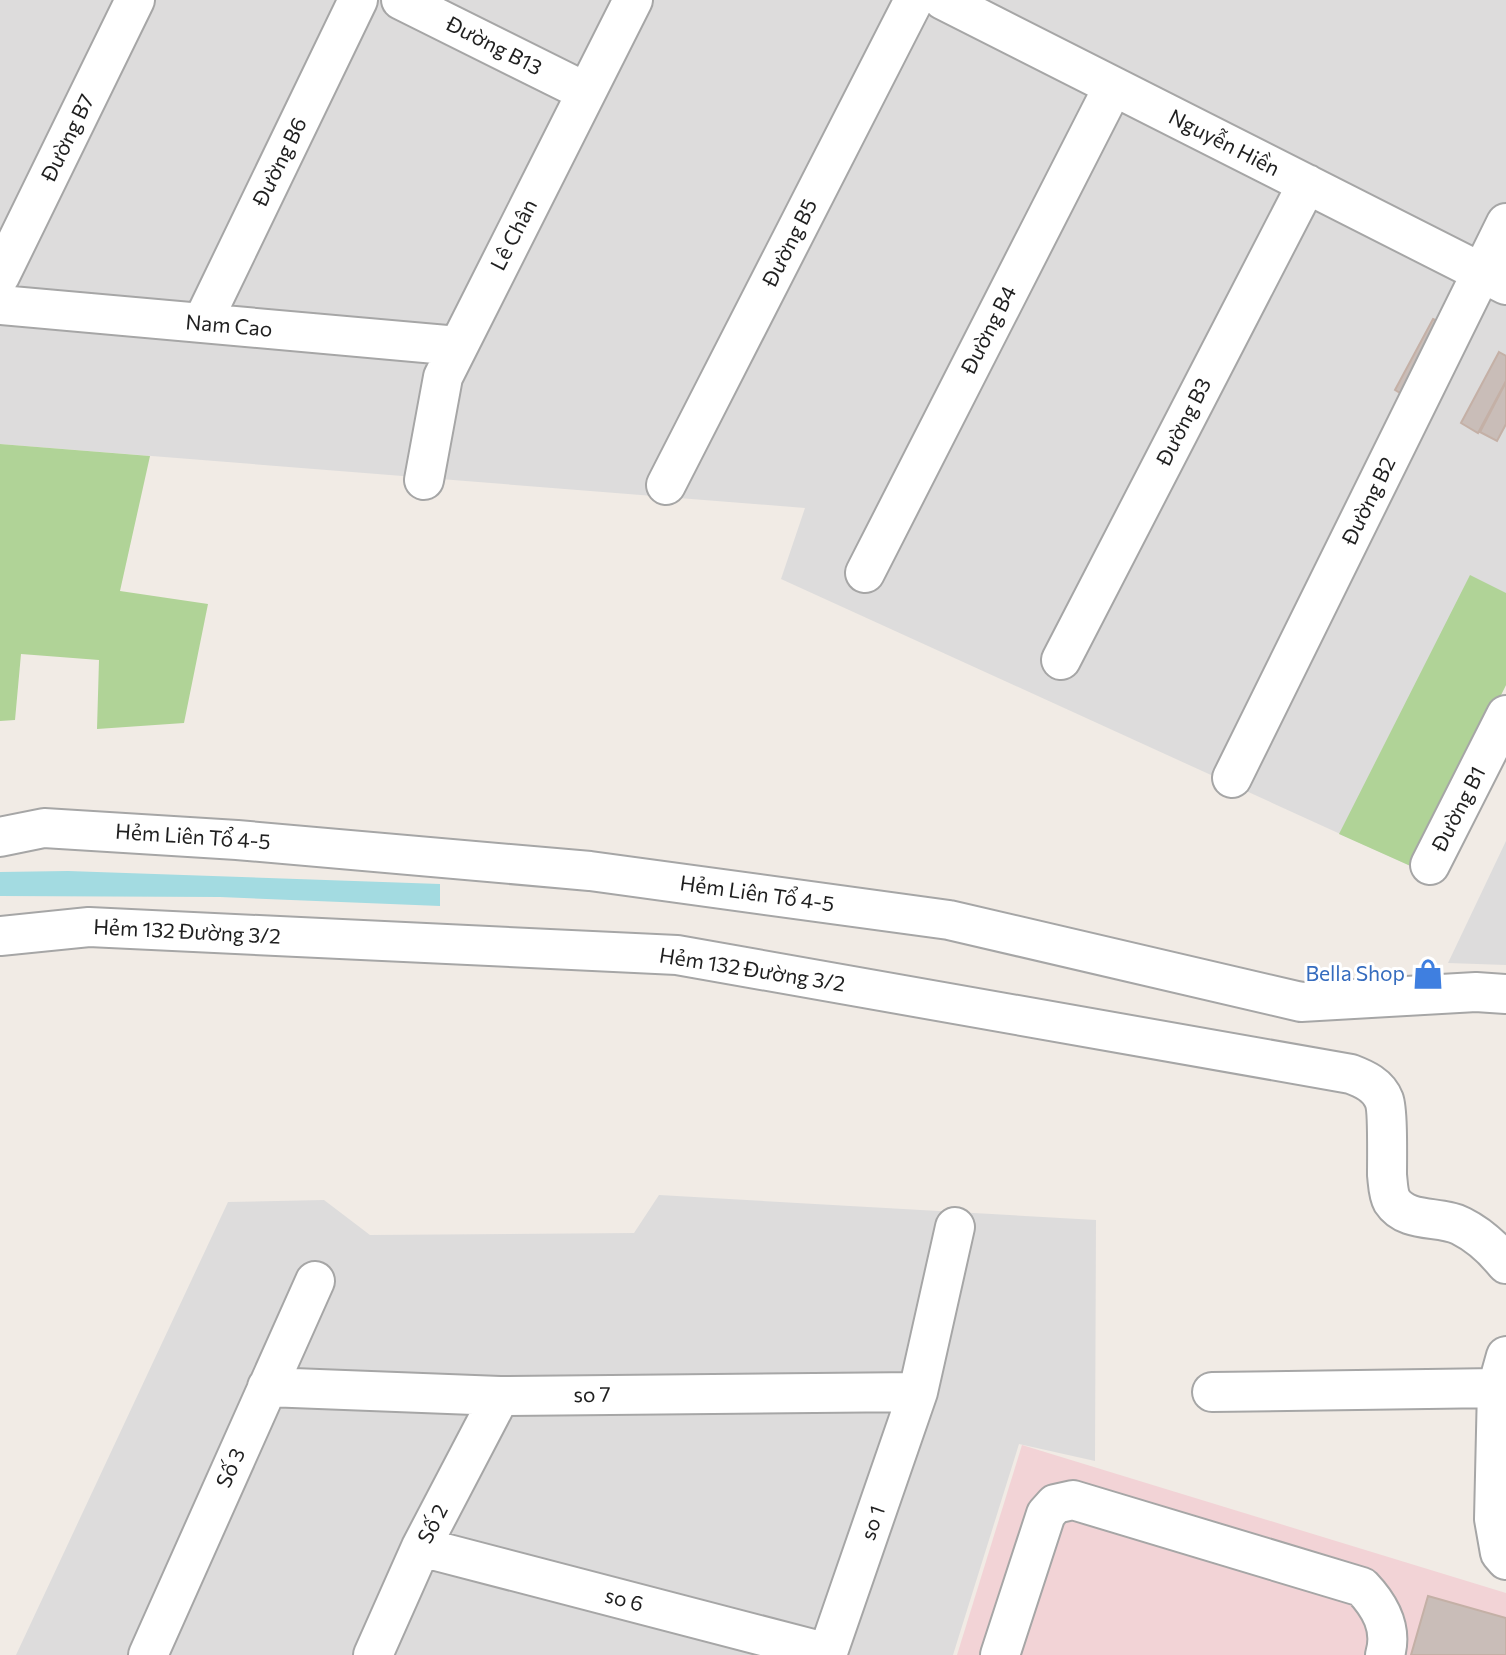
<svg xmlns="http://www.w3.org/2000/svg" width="1506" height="1655" viewBox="0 0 1506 1655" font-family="Commissioner,sans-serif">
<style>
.residential{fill:#dddcdc}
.commercial{fill:#f2d3d6}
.forest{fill:#b0d397}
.water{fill:#a3dbe1}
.building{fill:#c9bdb8;stroke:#c4b0a6;stroke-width:2}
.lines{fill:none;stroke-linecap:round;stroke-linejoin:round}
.minor-casing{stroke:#a6a6a6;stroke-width:42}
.minor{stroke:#fff;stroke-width:38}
.labels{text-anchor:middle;stroke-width:6;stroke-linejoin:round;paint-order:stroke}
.street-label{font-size:21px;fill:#1f1f1f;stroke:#fff}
.shop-label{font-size:21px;fill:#366cbe;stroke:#fff;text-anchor:end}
</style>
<rect width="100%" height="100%" fill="#f1ebe5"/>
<path class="residential" d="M0 0H1506V685L1415 868 781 579 805 508 0 444Z
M1506 841V965L1448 963Z
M659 1195 1096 1220 1095 1461 1019 1444 953 1655H16L228 1202 324 1200 370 1235 634 1233Z"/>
<path class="commercial" d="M1022 1445 1506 1593V1655H957Z"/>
<path class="forest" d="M0 444 150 456 120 591 208 604 184 723 97 729 99 660 21 654 15 720 0 721Z
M1470 575 1506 593V685L1415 868 1339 834Z"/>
<path class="water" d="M68 871 440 884V906L220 897 0 896V872Z"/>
<path class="building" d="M1433 319 1450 328 1412 400 1395 390Z
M1499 352 1506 356V381L1478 433 1461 423Z
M1506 382V424L1497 441 1480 432Z
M1428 1596 1506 1618V1655H1411Z"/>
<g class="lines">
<defs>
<path id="minor" d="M401 0 586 92
M943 0 1506 285
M0 276 135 0
M0 305 458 346
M202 323 358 0
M424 480 443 377 633 0
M666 485 914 0
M865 573 1113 87
M1061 660 1307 184
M1232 778 1506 223
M0 837 44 828 237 840 590 871 949 920 1301 1002 1476 992 1506 994
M1430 865 1506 715
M0 936 89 927 677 955 1351 1074C1364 1079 1378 1085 1384 1100 1388 1110 1387 1160 1387 1175 1388 1183 1388 1194 1392 1201 1407 1224 1440 1215 1461 1226 1479 1235 1494 1249 1506 1264
M1506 1356 1497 1388 1494 1519 1500 1553 1506 1560
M267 1387 500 1396 918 1392
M1212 1392 1497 1388
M421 1547 828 1653
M148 1655 315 1281
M373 1655 421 1547 500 1396
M827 1655 918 1392 955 1227
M1000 1655 1046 1514 1055 1504 1073 1500 1362 1587C1380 1606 1393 1628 1385 1655"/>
</defs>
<use href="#minor" class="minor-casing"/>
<use href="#minor" class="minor"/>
</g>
<defs>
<symbol id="shop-bare" viewBox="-9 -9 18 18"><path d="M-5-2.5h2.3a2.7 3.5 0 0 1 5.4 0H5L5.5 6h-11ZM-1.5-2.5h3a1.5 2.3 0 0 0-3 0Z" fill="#3f7fe0" stroke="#fff" stroke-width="2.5" paint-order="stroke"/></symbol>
</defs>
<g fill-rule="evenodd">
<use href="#shop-bare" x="1406" y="952" width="44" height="44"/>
</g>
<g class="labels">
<g class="street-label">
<text transform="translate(494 46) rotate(27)" y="7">Đường B13</text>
<text transform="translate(68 138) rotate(-64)" y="7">Đường B7</text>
<text transform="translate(1224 143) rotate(27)" y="7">Nguyễn Hiền</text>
<text transform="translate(280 162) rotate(-64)" y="7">Đường B6</text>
<text transform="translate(514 235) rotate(-63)" y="7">Lê Chân</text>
<text transform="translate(790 243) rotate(-63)" y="7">Đường B5</text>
<text transform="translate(229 326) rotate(5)" y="7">Nam Cao</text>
<text transform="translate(989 330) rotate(-63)" y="7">Đường B4</text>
<text transform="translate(1184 422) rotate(-63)" y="7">Đường B3</text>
<text transform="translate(1369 501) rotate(-64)" y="7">Đường B2</text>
<text transform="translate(1459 809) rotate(-63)" y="7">Đường B1</text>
<text transform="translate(193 837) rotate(4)" y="7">Hẻm Liên Tổ 4-5</text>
<text transform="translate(757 894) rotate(8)" y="7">Hẻm Liên Tổ 4-5</text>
<text transform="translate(187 932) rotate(3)" y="7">Hẻm 132 Đường 3/2</text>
<text transform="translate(752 970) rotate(9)" y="7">Hẻm 132 Đường 3/2</text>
<text transform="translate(592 1395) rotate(-1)" y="7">so 7</text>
<text transform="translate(231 1468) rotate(-66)" y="7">Số 3</text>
<text transform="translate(873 1523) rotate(-71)" y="7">so 1</text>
<text transform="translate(433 1524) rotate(-63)" y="7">Số 2</text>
<text transform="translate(624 1600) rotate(15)" y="7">so 6</text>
</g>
<g class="shop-label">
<text x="1405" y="981">Bella Shop</text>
</g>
</g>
</svg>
